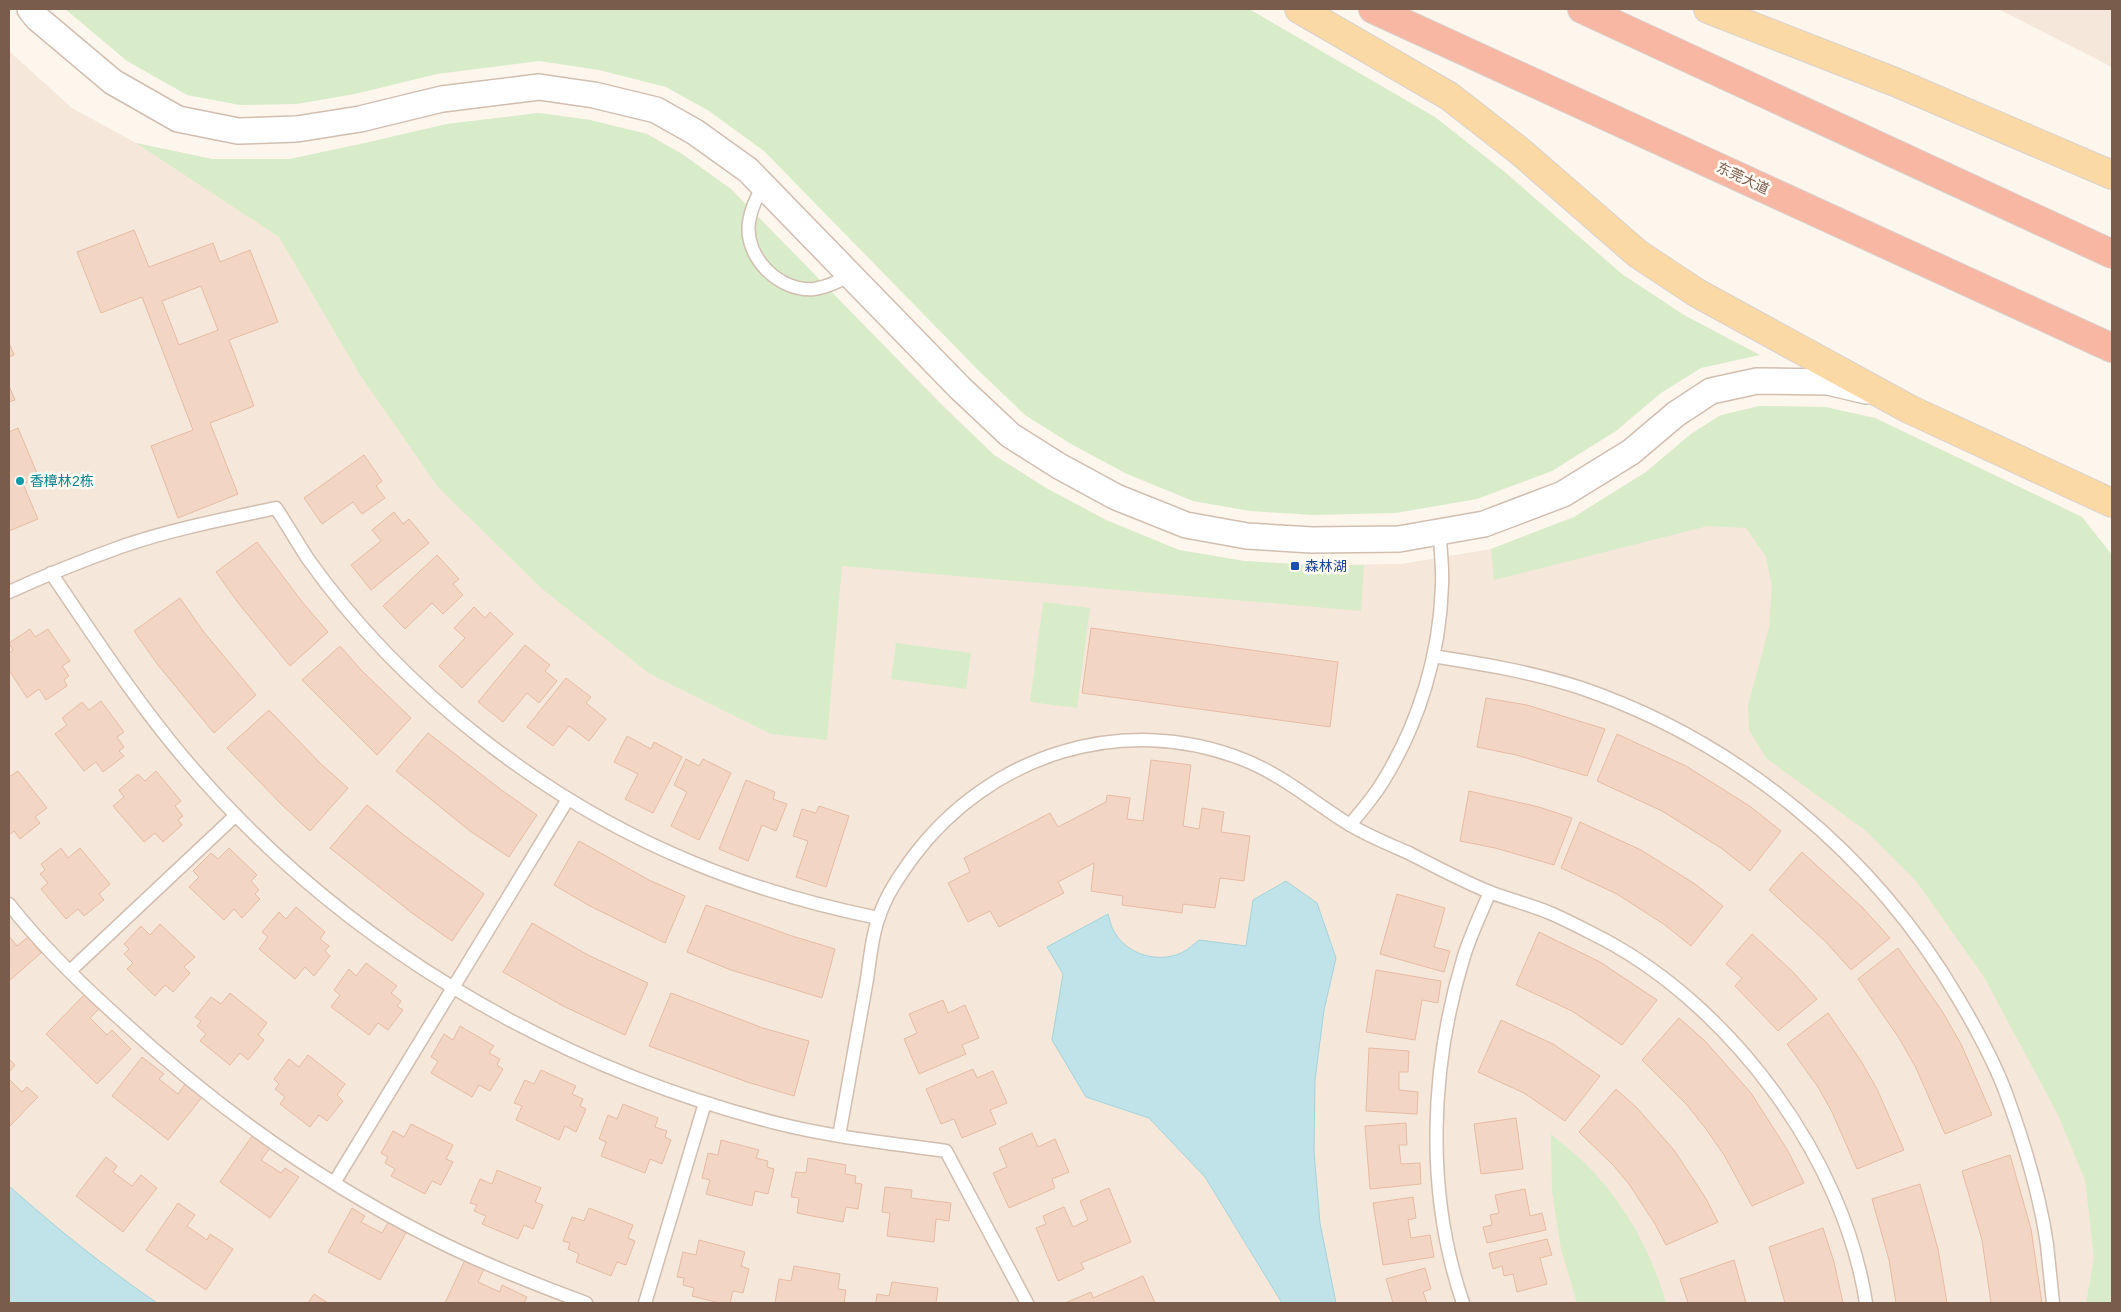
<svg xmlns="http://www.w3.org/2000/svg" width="2121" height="1312" viewBox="0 0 2121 1312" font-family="Arial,'Noto Sans SC',sans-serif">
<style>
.residential{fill:#f5e8da}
.green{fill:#d8ecc9}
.water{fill:#bfe3e8;stroke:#a5d3da}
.building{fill:#f3d5c3;stroke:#e6bba3;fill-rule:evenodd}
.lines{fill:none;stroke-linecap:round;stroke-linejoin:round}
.lane-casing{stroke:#d1beb0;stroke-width:15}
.street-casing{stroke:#d1beb0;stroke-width:28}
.primary-casing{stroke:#dad1cd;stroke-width:30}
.highway-casing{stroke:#dad1cd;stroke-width:30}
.lane{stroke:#fff;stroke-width:12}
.street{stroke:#fff;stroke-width:25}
.primary{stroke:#fbd9a5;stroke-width:28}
.highway{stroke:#f7b7a3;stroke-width:28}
.culture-dot{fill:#0f9aa8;stroke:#fffaf3;stroke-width:2}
.transit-dot{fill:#1a4fb4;stroke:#fffaf3;stroke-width:2}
.labels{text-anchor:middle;stroke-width:5;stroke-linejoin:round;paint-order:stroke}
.street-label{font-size:14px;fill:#7a5c4d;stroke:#fffaf3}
.culture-label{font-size:14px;fill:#0d838f;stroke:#fffaf3;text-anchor:start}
.transit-label{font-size:14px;fill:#164399;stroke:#fffaf3;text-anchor:start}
</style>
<rect width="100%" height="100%" fill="#fdf6ec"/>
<path class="residential" d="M1998 9H2112V67Z
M9 51 72 108 136 143 212 159H290L365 143 447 124 539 113 590 120 647 134 682 154 731 189 943 406 994 455 1046 488 1106 520 1179 550 1244 561 1312 565 1401 564 1491 549 1574 517 1646 472 1691 434 1721 415 1760 406 1825 407 1875 418 2082 517 2112 555V1303H9Z"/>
<path class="green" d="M65 9H1249L1435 117 1506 173 1622 274 1684 315 1760 355 1701 368 1661 393 1616 431 1552 471 1477 499 1396 513 1313 515 1250 511 1193 501 1127 474 1071 444 1025 415 978 370 764 151 709 111 666 87 599 70 539 61 437 74 355 94 297 104 240 105 187 95 127 61Z
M539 113 590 120 647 134 682 154 731 189 943 406 994 455 1046 488 1106 520 1179 550 1244 561 1312 565H1364L1361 611 842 566 827 740 771 734 650 674 541 588 438 487 360 375 279 237 136 143 212 159H290L365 143 447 124Z
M1760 406 1825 407 1875 418 2082 517 2112 555V1303H2086L2094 1258 2085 1180 2058 1115 1984 977 1916 881 1866 831 1766 758 1749 730 1748 706 1769 627 1772 588 1766 557 1746 528 1708 526 1494 580 1491 549 1574 517 1646 472 1691 434 1721 415Z
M1043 602 1090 608 1077 708 1030 702Z
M896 643 971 653 966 689 891 679Z
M1551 1134C1562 1144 1575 1153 1586 1164 1625 1204 1651 1250 1666 1303H1577L1561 1249 1552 1192Z"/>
<path class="water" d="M1286 881 1317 903 1336 958 1324 1010 1315 1080 1314 1152 1320 1223 1336 1303H1282L1205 1177 1149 1118 1086 1097 1052 1040 1063 974 1047 947 1108 914C1110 920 1111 928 1115 933 1128 955 1160 964 1183 952 1189 949 1194 944 1199 940L1246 946 1253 900Z
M9 1186C56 1228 105 1267 157 1303H9Z"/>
<path class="building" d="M134 230 149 267 213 243 220 262 250 250 278 322 229 340 254 406 210 423 238 494 178 518 151 446 193 430 142 297 101 313 77 252ZM201 286 218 330 179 345 162 301Z
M9 343 14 355 9 357Z
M9 386 15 400 9 402Z
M18 428 39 478 23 484 38 519 9 531V432Z
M364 455 382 481 376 486 385 498 362 514 353 502 322 524 304 498Z
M394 512 403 524 409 519 429 543 371 590 351 565 381 541 372 530Z
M257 542 303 603 328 632 290 666 239 604 216 572Z
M437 555 459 579 453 584 463 595 443 614 432 603 405 629 383 606Z
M180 598 203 631 256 695 214 733 158 665 134 631Z
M474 607 485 618 490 612 513 634 462 688 439 666 465 638 454 628Z
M1091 628 1338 662 1330 727 1082 693Z
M30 629 35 637 48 629 70 661 62 666 69 676 64 680 67 686 46 700 39 689 27 698 9 670V653L13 650 9 643Z
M525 645 550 665 545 671 557 681 539 703 527 693 503 722 478 702Z
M340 646 362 671 411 718 377 755 302 680Z
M566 678 591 697 586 703 606 719 589 741 569 726 553 746 527 727Z
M1486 698 1527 705 1605 729 1587 776 1516 755 1477 747Z
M101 701 124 732 117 737 124 747 119 751 124 756 103 772 96 762 84 771 55 734 67 725 62 718 82 702 89 710Z
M269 710 321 764 348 788 310 831 282 805 227 748Z
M428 733 500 789 537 815 509 857 470 831 396 771Z
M1617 734 1686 766 1751 807 1781 831 1750 871 1721 848 1662 811 1597 781Z
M627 736 651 749 654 742 682 757 653 813 625 799 638 774 614 762Z
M686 759 699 766 703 759 731 773 699 840 671 826 687 792 674 785Z
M1151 760 1191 765 1183 826 1199 829 1202 808 1224 812 1221 832 1250 836 1244 881 1220 878 1215 908 1183 904 1182 913 1122 905 1123 896 1091 891 1094 863 1058 882 1064 893 999 927 990 911 968 922 948 883 970 872 964 858 1050 813 1058 827 1106 802 1107 795 1130 798 1127 819 1143 821Z
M18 771 47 808 35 817 40 823 20 839 14 831 9 835V777Z
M156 771 181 801 175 806 183 816 178 820 182 825 163 842 155 833 144 842 113 806 124 797 119 790 138 774 145 781Z
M746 780 775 792 773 799 787 804 776 831 762 825 748 861 719 849Z
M1469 791 1539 807 1572 818 1554 865 1495 848 1460 841Z
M367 805 405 836 484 894 452 941 412 913 330 848Z
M819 806 849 816 826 887 796 877 808 841 793 836 802 809 816 813Z
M1580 822 1641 850 1695 884 1723 906 1691 946 1665 925 1617 894 1561 868Z
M579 841 649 880 685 896 665 943 590 906 554 885Z
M61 848 68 858 80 848 110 884 99 894 104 900 84 916 78 909 66 919 41 889 48 883 40 874 45 870 41 864Z
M229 848 257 875 251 881 259 890 255 894 260 899 242 918 234 909 224 920 189 887 199 877 193 871 211 853 218 859Z
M1802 852 1862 907 1890 938 1851 970 1826 942 1769 890Z
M1397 894 1445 908 1434 947 1450 951 1444 972 1380 954Z
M706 905 792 936 835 949 822 998 731 970 687 952Z
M296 907 325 932 320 939 329 946 325 951 330 956 314 976 305 967 295 979 259 949 268 937 262 932 279 912 286 919Z
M532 923 588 955 648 983 625 1035 563 1006 503 972Z
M160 924 195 957 184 967 190 973 173 992 165 985 155 996 127 969 133 963 124 954 129 949 124 944 141 926 150 935Z
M1539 932 1600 962 1657 1000 1622 1045 1572 1011 1516 985Z
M1752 934 1794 973 1817 999 1778 1031 1735 986 1742 978 1726 964Z
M9 936 17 946 28 937 41 953 9 981Z
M1898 948 1942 1011 1961 1044 1992 1115 1945 1134 1916 1068 1899 1038 1858 979Z
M366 963 397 986 391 993 401 1001 397 1006 403 1010 388 1030 378 1023 369 1035 331 1007 340 995 334 990 349 969 356 976Z
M1376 970 1441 981 1438 1003 1422 1000 1415 1040 1366 1032Z
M230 993 267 1023 258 1035 264 1040 248 1060 240 1053 230 1065 200 1041 206 1034 197 1026 201 1021 195 1017 211 997 221 1004Z
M671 993 763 1028 809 1041 794 1096 747 1082 649 1046Z
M85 994 100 1008 90 1018 107 1035 112 1030 131 1049 97 1084 46 1034Z
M943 1000 948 1013 965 1005 979 1038 962 1045 966 1054 919 1074 904 1039 917 1033 909 1014Z
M1828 1013 1861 1061 1877 1089 1904 1150 1857 1169 1832 1112 1818 1087 1787 1044Z
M1679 1018 1705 1041 1751 1093 1788 1151 1804 1183 1752 1206 1724 1155 1706 1129 1687 1105 1642 1060Z
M1501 1020 1553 1044 1600 1076 1565 1121 1524 1093 1478 1072Z
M460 1026 494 1046 489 1053 500 1059 497 1065 503 1069 490 1091 479 1085 472 1097 431 1073 438 1061 431 1057 444 1034 453 1040Z
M1369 1048 1409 1051 1408 1072H1399V1090L1418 1092 1417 1114 1366 1111Z
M308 1055 345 1084 337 1095 343 1101 327 1121 319 1115 310 1127 280 1104 285 1097 275 1089 279 1084 274 1079 289 1059 299 1067Z
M142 1057 164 1074 159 1079 178 1094 186 1083 203 1096 168 1140 112 1096Z
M9 1059 15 1065 9 1072Z
M973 1069 977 1078 993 1071 1007 1103 990 1110 996 1124 962 1138 954 1119 941 1124 926 1089Z
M541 1070 576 1086 572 1094 583 1099 580 1106 586 1109 576 1132 565 1126 559 1140 516 1120 522 1106 514 1103 525 1080 534 1084Z
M9 1079 22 1092 27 1087 38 1097 9 1127Z
M1616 1089 1637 1108 1674 1150 1705 1197 1718 1222 1666 1245 1655 1224 1629 1184 1613 1165 1579 1132Z
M623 1104 658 1118 655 1127 667 1131 665 1137 671 1140 662 1164 650 1159 645 1173 601 1156 606 1142 599 1139 608 1115 617 1119Z
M1516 1118 1523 1169 1481 1174 1474 1124Z
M1406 1123 1407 1145H1399L1401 1164 1420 1163 1421 1184 1370 1189 1365 1126Z
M411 1124 453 1145 446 1159 453 1162 441 1185 432 1181 425 1194 391 1176 395 1169 385 1163 388 1157 381 1153 393 1131 404 1137Z
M1032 1133 1038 1147 1055 1139 1069 1172 1052 1179 1055 1188 1009 1208 993 1173 1007 1167 999 1148Z
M252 1136 270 1148 261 1160 281 1173 285 1168 299 1177 270 1218 220 1182Z
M721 1140 759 1150 756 1158 768 1161 767 1167 774 1169 768 1194 755 1191 752 1206 706 1194 710 1180 702 1178 708 1153 718 1155Z
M2010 1155 2031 1229 2042 1303H1991L1982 1240 1962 1171Z
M106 1157 117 1166 113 1172 132 1186 141 1175 157 1188 123 1232 76 1196Z
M808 1158 846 1165 845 1174 856 1176 855 1183 862 1184 858 1209 846 1207 843 1222 797 1213 799 1198 791 1197 796 1172 806 1173Z
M497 1170 541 1188 535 1202 543 1205 533 1229 524 1225 518 1239 482 1224 486 1216 474 1211 477 1205 470 1203 480 1179 492 1184Z
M1920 1184 1938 1249 1947 1303H1896L1889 1260 1872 1199Z
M885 1187 912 1190 911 1198 951 1203 949 1221 936 1219 934 1242 887 1236 890 1213 882 1212Z
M1109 1188 1131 1242 1081 1263 1084 1269 1058 1281 1036 1228 1046 1224 1043 1216 1064 1207 1073 1227 1088 1220 1080 1201Z
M1525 1189 1530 1216 1542 1213 1546 1230 1487 1243 1483 1227 1492 1225 1490 1215 1499 1213 1495 1195Z
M1413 1197 1416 1218 1408 1220 1411 1238 1430 1235 1434 1257 1383 1265 1373 1203Z
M178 1203 195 1215 187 1226 207 1240 210 1234 233 1249 206 1290 146 1250Z
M352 1208 365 1216 361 1222 382 1233 389 1221 407 1231 380 1280 328 1252Z
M589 1208 633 1225 628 1238 635 1241 626 1265 617 1262 611 1276 576 1262 579 1254 568 1249 570 1243 563 1241 572 1217 584 1221Z
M1823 1228 1834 1262 1843 1303H1785L1769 1247Z
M1547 1239 1552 1255 1540 1258 1547 1284 1517 1292 1513 1274 1504 1276 1502 1266 1493 1269 1489 1253Z
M699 1240 745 1252 741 1266 749 1269 743 1293 733 1291 730 1303H719L692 1296 694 1288 683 1285 684 1278 677 1277 683 1252 696 1255Z
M465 1260 484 1269 478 1282 500 1292 502 1285 527 1297 524 1303H445Z
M1734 1260 1746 1303H1688L1680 1279Z
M794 1266 840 1274 838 1289 846 1290 844 1303H775L779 1279 791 1281Z
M1425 1268 1431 1289 1423 1292 1427 1303H1393L1386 1279Z
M1143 1276 1155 1303H1065L1091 1292 1093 1298Z
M892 1282 938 1288 936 1303H940H876L877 1294 889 1296Z
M314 1294 328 1303H308Z"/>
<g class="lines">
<defs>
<path id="lane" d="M763 186C756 198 751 208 749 222 744 257 779 292 814 289 828 287 838 282 850 275
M51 573C94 636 135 700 184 758 336 939 548 1065 776 1123 831 1137 889 1143 946 1151L1027 1303
M9 592C46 575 84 560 123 546 173 529 225 519 276 508 287 525 297 542 308 559 402 691 545 802 694 863 754 888 815 905 878 918
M1433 656C1483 664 1532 672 1581 688 1739 742 1874 855 1958 998 1977 1030 1996 1064 2008 1099 2025 1146 2040 1195 2047 1245 2049 1264 2051 1284 2053 1303
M1350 825C1361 811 1373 798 1382 783 1419 724 1440 654 1442 585 1443 567 1440 549 1440 532
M9 904C41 945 80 983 119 1018 211 1103 314 1178 426 1235 478 1262 532 1283 586 1303
M70 971 236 815
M839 1136C848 1086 857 1035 866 985 870 963 871 937 879 917 886 895 900 875 913 857 989 755 1122 712 1242 759 1281 774 1312 801 1347 823 1366 835 1388 844 1409 853 1436 867 1464 882 1492 893 1511 900 1531 905 1550 913 1569 921 1587 931 1605 940 1733 1009 1844 1159 1866 1303
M334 1183 568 799
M645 1303 705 1103
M1463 1303C1425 1192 1430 1067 1464 956 1471 934 1481 913 1490 892"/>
<path id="street" d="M30 9 37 18 113 82 178 119 238 131 297 129 360 119 442 99 539 87 594 95 656 110 695 132 748 170 960 388 1010 435 1059 466 1116 497 1186 525 1247 536 1312 540 1399 539 1484 524 1563 494 1631 452 1676 414 1711 391 1757 381 1828 382 1866 391"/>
<path id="primary" d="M1299 9 1449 96 1522 153 1638 254 1697 293 1909 409 2112 503
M1708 9 1895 82 2112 175"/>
<path id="highway" d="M1373 9 2112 348
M1582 9 2112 254"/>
</defs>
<use href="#lane" class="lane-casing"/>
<use href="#street" class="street-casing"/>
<use href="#primary" class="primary-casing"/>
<use href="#highway" class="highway-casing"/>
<use href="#lane" class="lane"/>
<use href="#street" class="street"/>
<use href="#primary" class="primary"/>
<use href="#highway" class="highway"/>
</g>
<circle class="culture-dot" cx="20" cy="481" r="5"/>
<rect class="transit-dot" x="1290" y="561" width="10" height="10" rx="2.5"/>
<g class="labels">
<g class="street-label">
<text transform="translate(1743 178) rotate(25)" y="5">东莞大道</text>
</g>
<g class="culture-label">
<text x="30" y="486">香樟林2栋</text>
</g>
<g class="transit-label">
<text x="1305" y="571">森林湖</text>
</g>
</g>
<rect width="2121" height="1312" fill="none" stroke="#7a5c4d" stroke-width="20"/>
</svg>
